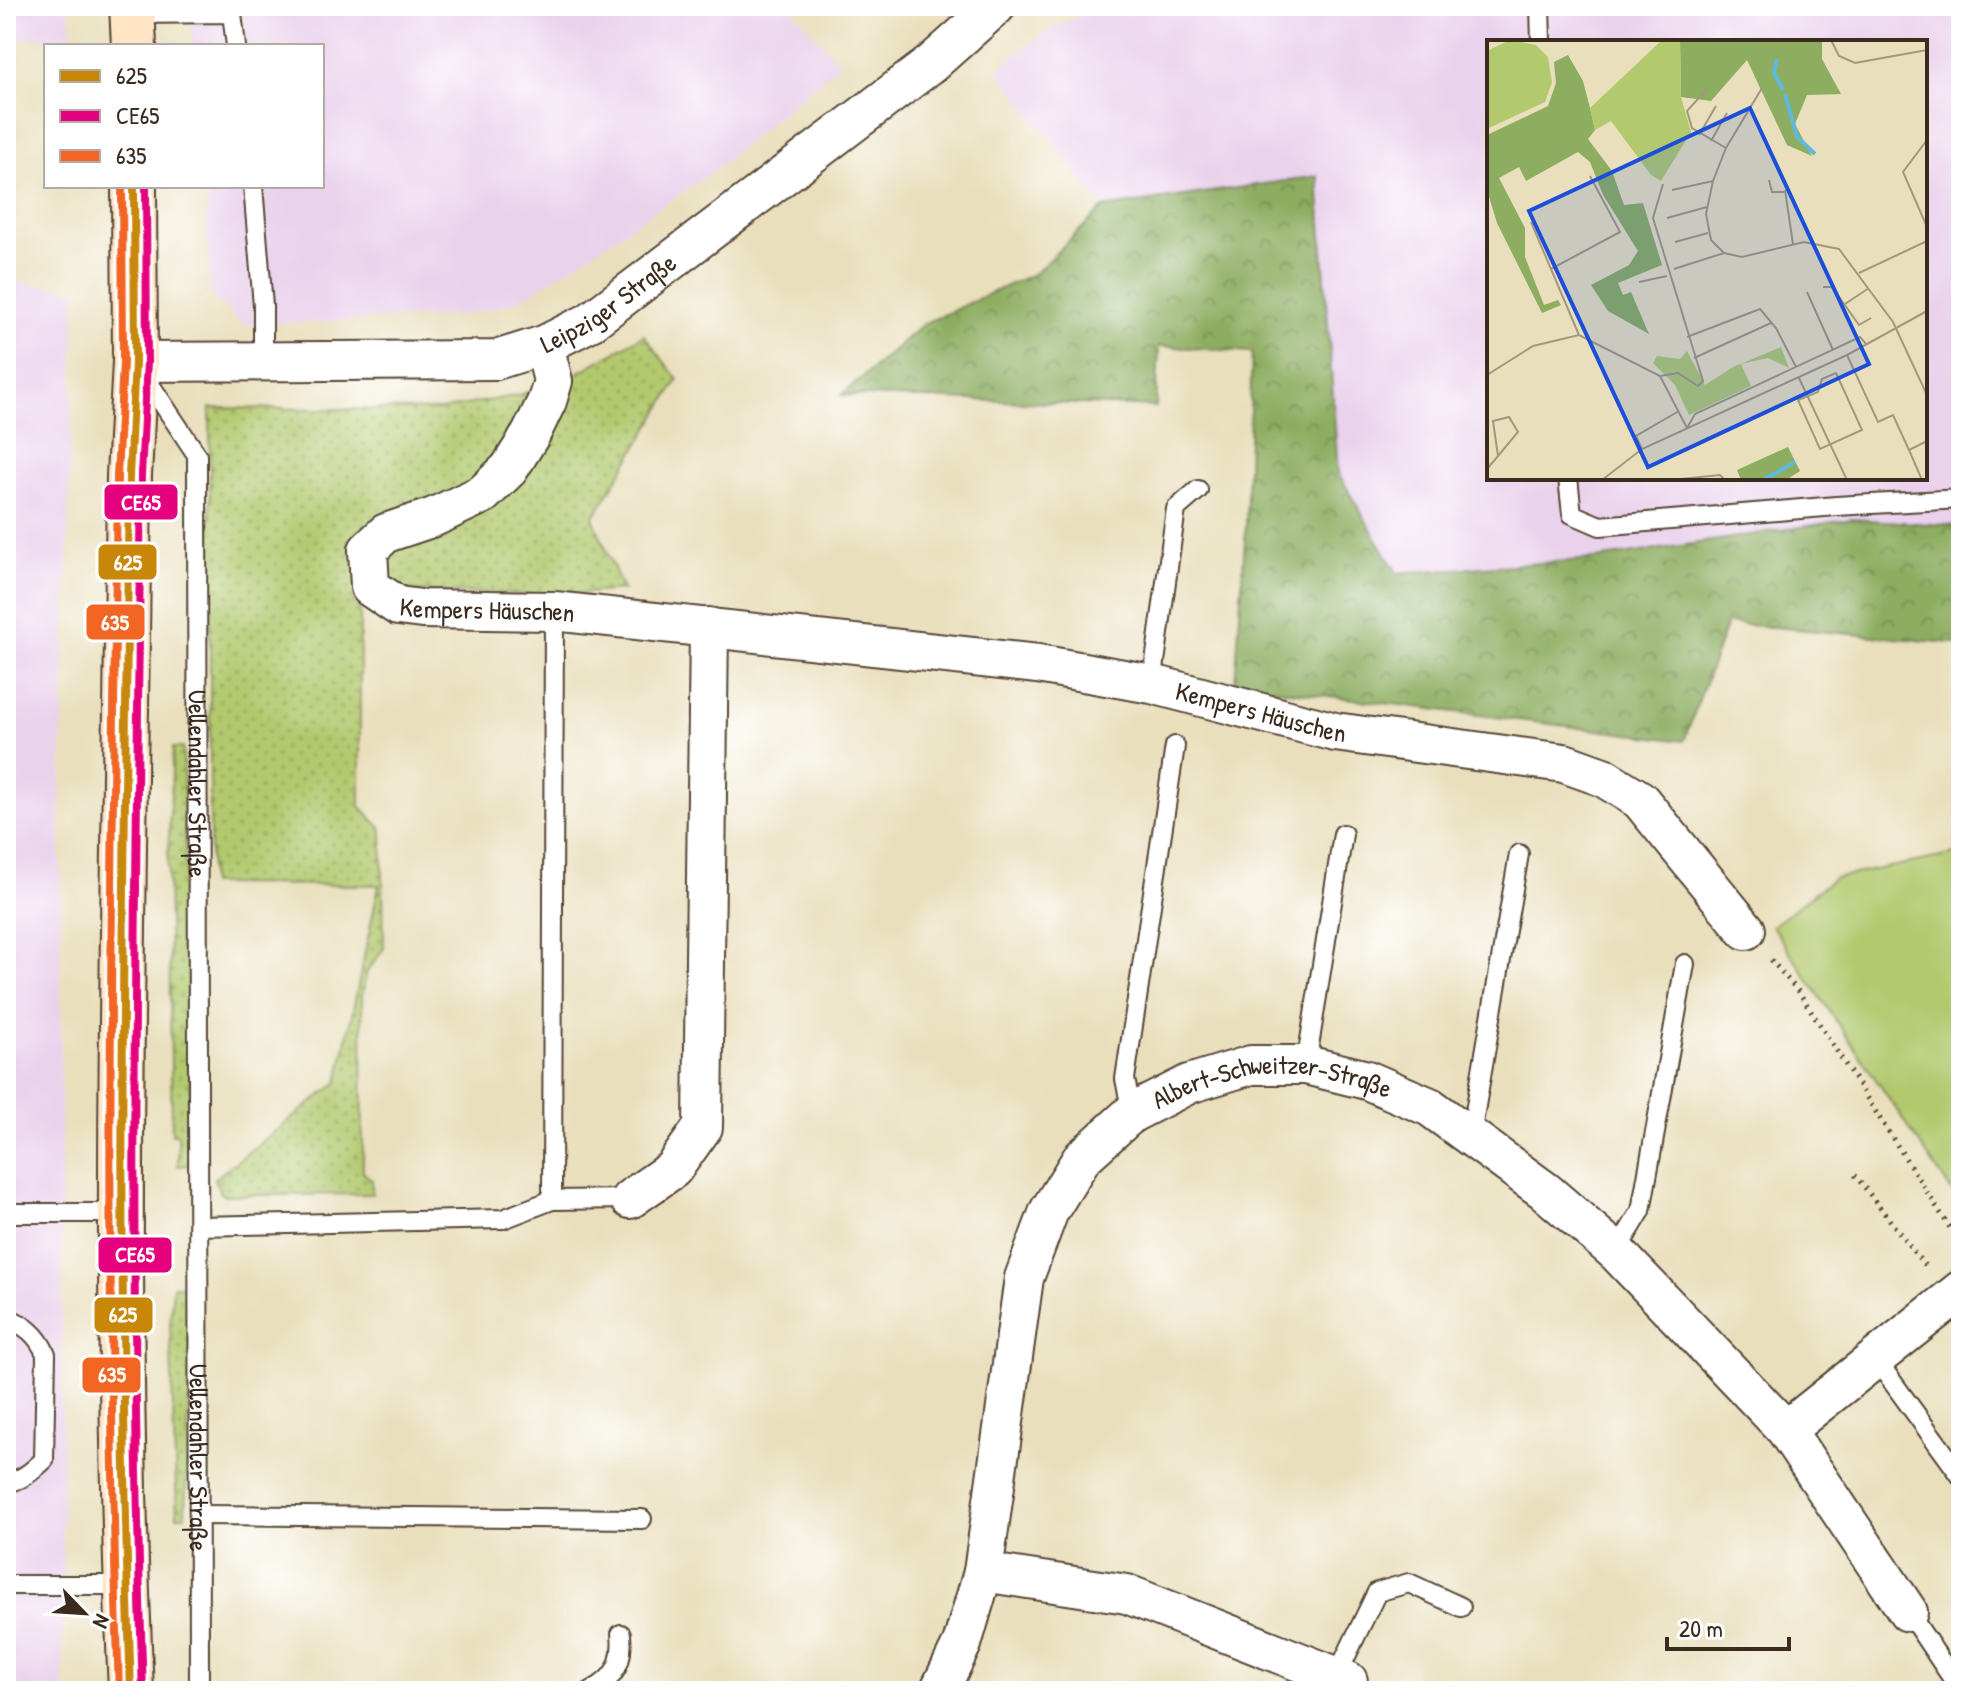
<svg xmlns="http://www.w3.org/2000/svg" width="1967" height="1697" viewBox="0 0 1967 1697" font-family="'Patrick Hand',sans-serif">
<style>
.built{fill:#ead1ec;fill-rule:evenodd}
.grass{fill:url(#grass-dots);stroke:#767a46;stroke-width:2}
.forest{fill:url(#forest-crowns);stroke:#646c40;stroke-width:2}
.garden{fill:#b2c96e;stroke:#767a46;stroke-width:2}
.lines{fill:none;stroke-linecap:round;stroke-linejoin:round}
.service-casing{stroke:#554536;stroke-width:22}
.minor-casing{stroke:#554536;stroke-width:42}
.secondary-casing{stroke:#554536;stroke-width:48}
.path{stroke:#554536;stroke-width:5;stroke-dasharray:2 6;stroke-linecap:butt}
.service{stroke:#fff;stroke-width:18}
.minor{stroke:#fff;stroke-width:38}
.secondary{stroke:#ffe4c6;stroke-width:44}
.bus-1-casing{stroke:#fff;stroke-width:14}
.bus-2-casing{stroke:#fff;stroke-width:14}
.bus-3-casing{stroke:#fff;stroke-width:14}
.bus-1{stroke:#c88708;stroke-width:8}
.bus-2{stroke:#e5007d;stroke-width:8}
.bus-3{stroke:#f26522;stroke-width:8}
.labels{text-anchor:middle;stroke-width:6;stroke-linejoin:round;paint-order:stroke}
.street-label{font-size:26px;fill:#3b2a1e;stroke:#fff}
.inset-river{fill:none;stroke:#5fb8dd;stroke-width:4}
.inset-road{fill:none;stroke:#a3977d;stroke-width:2}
.view{fill:#1d4ed8;fill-opacity:0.15;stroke:#1d4ed8;stroke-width:4}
.inset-edge{fill:none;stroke:#3b2a1e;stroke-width:4}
.line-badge{stroke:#fff;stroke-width:3}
.badge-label{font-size:22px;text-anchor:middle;font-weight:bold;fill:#fff}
</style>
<defs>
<pattern id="grass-dots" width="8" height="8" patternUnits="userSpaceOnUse" patternTransform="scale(2)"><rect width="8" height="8" fill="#b2c96e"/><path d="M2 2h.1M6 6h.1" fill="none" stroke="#92a35a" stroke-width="1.8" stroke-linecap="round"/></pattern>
<pattern id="forest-crowns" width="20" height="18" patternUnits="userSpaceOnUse" patternTransform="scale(2)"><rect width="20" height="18" fill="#8dad61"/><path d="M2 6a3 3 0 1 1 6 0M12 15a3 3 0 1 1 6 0" fill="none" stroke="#748d4f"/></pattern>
</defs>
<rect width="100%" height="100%" fill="#fff"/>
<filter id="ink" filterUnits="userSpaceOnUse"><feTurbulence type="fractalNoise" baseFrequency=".0125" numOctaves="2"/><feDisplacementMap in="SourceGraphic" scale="16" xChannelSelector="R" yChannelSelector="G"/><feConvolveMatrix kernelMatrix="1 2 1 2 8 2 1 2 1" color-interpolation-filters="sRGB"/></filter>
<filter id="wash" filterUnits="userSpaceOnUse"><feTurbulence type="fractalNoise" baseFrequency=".006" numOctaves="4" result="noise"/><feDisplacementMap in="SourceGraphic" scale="32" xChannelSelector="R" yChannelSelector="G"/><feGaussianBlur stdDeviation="1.8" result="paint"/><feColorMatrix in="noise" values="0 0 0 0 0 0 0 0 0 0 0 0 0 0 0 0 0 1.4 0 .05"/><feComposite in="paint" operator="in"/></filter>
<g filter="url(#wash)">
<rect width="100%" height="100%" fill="#e9dfbc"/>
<path class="built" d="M6 6H68L72 36 6 39Z
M189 6H789L840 64 708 175 564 272 516 302 465 315 243 325 210 294 206 186H322V46H193Z
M1106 6H1961V526L1852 519 1597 559 1397 573 1338 473 1318 176 1103 208 997 69 1055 26ZM1489 42H1925V478H1489Z
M6 281 75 290 60 813 63 1691H6Z"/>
<path class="grass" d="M644 335 678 380 593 518 623 590 560 595 408 591 351 597 360 610V806L382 829 384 948 367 972 362 994 363 1172 372 1180V1194L222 1195 214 1179 338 1082 379 885 210 884V408L440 410 519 395 574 375Z
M173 748H183L192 1165 178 1166V1134H172L168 857Z
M173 1286H193L185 1516H177L170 1324Z"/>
<path class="forest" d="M1318 176 1338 473 1397 573 1597 559 1852 519 1961 526V644L1727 623 1684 741 1235 684 1246 525 1252 352 1159 346 1156 407 842 395 923 324 1035 273 1103 208Z"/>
<path class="garden" d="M1961 853V1205L1772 926 1834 878Z"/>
</g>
<g filter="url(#ink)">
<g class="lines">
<defs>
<g id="service">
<path d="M1540 6 1541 42"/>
<path d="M133 14 232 13 236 46"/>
<path d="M253 186 263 306V361"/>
<path id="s1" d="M143 374 197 455 199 1691"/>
<path d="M1568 478 1572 514 1600 526 1836 506 1961 499"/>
<path d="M1152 684 1176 509 1198 490"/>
<path d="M1306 1065 1343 834"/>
<path d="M1132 1113 1125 1079 1175 746"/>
<path d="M1471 1135 1519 854"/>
<path d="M552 1200 554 611"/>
<path d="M6 1213H122"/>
<path d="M199 1226 503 1219 552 1200 630 1199"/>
<path d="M1616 1252 1641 1211 1685 964"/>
<path d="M6 1317C26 1326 37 1334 46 1354L44 1460C33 1470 21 1482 6 1482"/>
<path d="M1875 1358 1961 1476"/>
<path d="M199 1515 642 1519"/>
<path d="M6 1585H126"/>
<path d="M1908 1612 1961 1691"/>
<path d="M1336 1677 1377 1592 1409 1583 1461 1607"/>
<path d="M591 1691C616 1678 624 1661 621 1634"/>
</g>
<g id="minor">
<path id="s2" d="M544 345 553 381 547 401 531 434 509 469 483 494 434 517 386 533 368 550 370 587 398 606 422 609 554 611 1038 664 1152 684 1335 732 1564 763 1603 777 1640 800 1746 930"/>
<path id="s3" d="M135 362 496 360 544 345 590 322 931 64 996 6"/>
<path d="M630 1199 673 1169 703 1127 709 627"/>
<path d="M1786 1430 1961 1290"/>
<path d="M983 1572 1127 1594 1348 1681"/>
<path id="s4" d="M939 1691 962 1644 983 1572 1024 1278 1049 1211 1082 1158 1132 1113 1189 1084 1251 1065H1306L1367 1080 1430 1107 1545 1191 1616 1252 1786 1430 1908 1612"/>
</g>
<path id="secondary" d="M132 6 134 46
M131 1691C112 1287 125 880 129 476L135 362 134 186"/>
</defs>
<use href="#service" class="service-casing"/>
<use href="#minor" class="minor-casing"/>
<use href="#secondary" class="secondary-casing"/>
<path class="path" d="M1771 960 1799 992 1961 1245
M1855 1175 1928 1270"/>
<use href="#service" class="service"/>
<use href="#minor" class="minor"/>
<use href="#secondary" class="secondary"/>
<defs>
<path id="bus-1" d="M131 1691C116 1286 124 881 129 476L135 362 134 186"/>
<path id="bus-2" d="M143 1691C128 1286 136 881 141 476L147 362 146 186"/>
<path id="bus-3" d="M119 1691C104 1286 112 881 117 476L123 362 122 186"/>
</defs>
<use href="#bus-1" class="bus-1-casing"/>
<use href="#bus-2" class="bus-2-casing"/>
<use href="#bus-3" class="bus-3-casing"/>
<use href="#bus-1" class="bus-1"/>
<use href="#bus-2" class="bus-2"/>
<use href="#bus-3" class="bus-3"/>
</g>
</g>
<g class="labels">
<g class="street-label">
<text dy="9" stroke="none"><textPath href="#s3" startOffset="488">Leipziger Straße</textPath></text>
<text dy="9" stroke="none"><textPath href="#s2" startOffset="462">Kempers Häuschen</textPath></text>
<text dy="9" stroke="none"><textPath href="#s2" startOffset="1244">Kempers Häuschen</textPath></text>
<text dy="9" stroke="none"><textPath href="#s1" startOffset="426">Uellendahler Straße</textPath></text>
<text dy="9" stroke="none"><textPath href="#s4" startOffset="774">Albert-Schweitzer-Straße</textPath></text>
<text dy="9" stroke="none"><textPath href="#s1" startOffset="1100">Uellendahler Straße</textPath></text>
</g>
</g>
<g transform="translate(1487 40)">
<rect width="440" height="440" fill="#e9dfbc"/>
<path d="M294 307 302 328 281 318 254 324 264 346 202 375 188 345 166 323 170 316 193 319 200 311 218 345 246 327Z" fill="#b2c96e"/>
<path d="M193 0H335V19L354 54 320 55 308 84 325 116 300 105 260 20 224 61 194 57ZM81 15 96 41 103 68 108 90 101 99 125 131 137 165 156 163 175 225 131 243 136 255 144 252 162 294 121 271 104 245 142 225 151 211 116 155 103 122 91 112 39 141 32 127 12 138 38 188V217L57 265 71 260 74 265 55 273 10 183 0 150V95L61 66 69 43 67 22ZM301 407 313 431 299 440H254L250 430Z" fill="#8dad61"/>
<path d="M23 0 49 5 61 17 65 42 58 62 0 89V11ZM175 0H193L194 57 204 92 174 141 164 135 124 81 108 90 103 68Z" fill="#b2c96e"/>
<path class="inset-river" d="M290 19 287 33 296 50M298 54 310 97 328 114M276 440 308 422"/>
<path class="inset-road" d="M344 0 352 16 368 23 440 10M221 48 200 71 205 88 239 108M275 48 239 108 226 141 219 174 224 200 237 213 255 217 317 202 352 209 406 282 440 355M212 95 229 66M440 100 416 132 440 187M224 101 240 73M282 140 285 152H298M185 150 226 141M298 150 306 204M180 178 220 167M44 182 92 295M188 202 221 193M64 229 133 192 103 136M187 229 237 213M372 233 440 201M152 242 180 236M336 247H345L372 285 384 278M320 252 346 310M358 264 382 248M200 297 273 269 289 288 309 327M360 315 391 382 406 375 422 410M207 318 284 283M349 333 375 390 333 409 311 360 331 352 335 339ZM0 335 46 306 92 295 173 336 200 388M173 336 191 333 211 346 216 341 166 178 176 144M312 338 360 440M200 388 208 374 373 297 380 305M155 409 149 396 192 371M0 429 11 416 31 392 22 377 6 381 11 416M115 440 155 409 360 315 440 271M184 440 233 435 238 440M435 440 422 410 440 401"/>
<path class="view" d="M263 68 382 324 161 427 42 171Z"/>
<rect width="440" height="440" class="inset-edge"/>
</g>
<g class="line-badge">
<rect x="103" y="483" width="76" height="38" rx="8" fill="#e5007d"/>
<rect x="97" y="543" width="61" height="38" rx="8" fill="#c88708"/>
<rect x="85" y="603" width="61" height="38" rx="8" fill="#f26522"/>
<rect x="97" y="1236" width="76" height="38" rx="8" fill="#e5007d"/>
<rect x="93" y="1296" width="61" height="38" rx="8" fill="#c88708"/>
<rect x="81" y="1356" width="61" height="38" rx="8" fill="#f26522"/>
</g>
<g class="badge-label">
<text x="141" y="510">CE65</text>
<text x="128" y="570">625</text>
<text x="115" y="630">635</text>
<text x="135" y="1262">CE65</text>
<text x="123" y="1322">625</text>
<text x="112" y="1382">635</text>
</g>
<rect width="1967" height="1697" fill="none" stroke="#fff" stroke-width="32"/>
<rect x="44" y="44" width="280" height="144" fill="#ffffff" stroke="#b1aaa5" stroke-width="2"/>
<rect x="60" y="70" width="40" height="12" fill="#c88708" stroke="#b1aaa5" stroke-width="2"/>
<text x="116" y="84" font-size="24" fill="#3b2a1e">625</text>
<rect x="60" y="110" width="40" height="12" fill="#e5007d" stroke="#b1aaa5" stroke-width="2"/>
<text x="116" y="124" font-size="24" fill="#3b2a1e">CE65</text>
<rect x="60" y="150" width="40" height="12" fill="#f26522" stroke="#b1aaa5" stroke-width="2"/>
<text x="116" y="164" font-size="24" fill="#3b2a1e">635</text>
<g transform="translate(84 1613) rotate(115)" stroke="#ffffff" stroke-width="6" paint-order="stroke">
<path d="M0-6L14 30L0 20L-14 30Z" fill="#3b2a1e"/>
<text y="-12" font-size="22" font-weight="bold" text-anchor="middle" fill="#3b2a1e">N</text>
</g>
<path d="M1667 1637v12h122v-12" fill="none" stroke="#3b2a1e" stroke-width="4"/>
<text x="1679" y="1637" font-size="24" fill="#3b2a1e" stroke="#ffffff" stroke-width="6" paint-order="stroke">20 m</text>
</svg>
